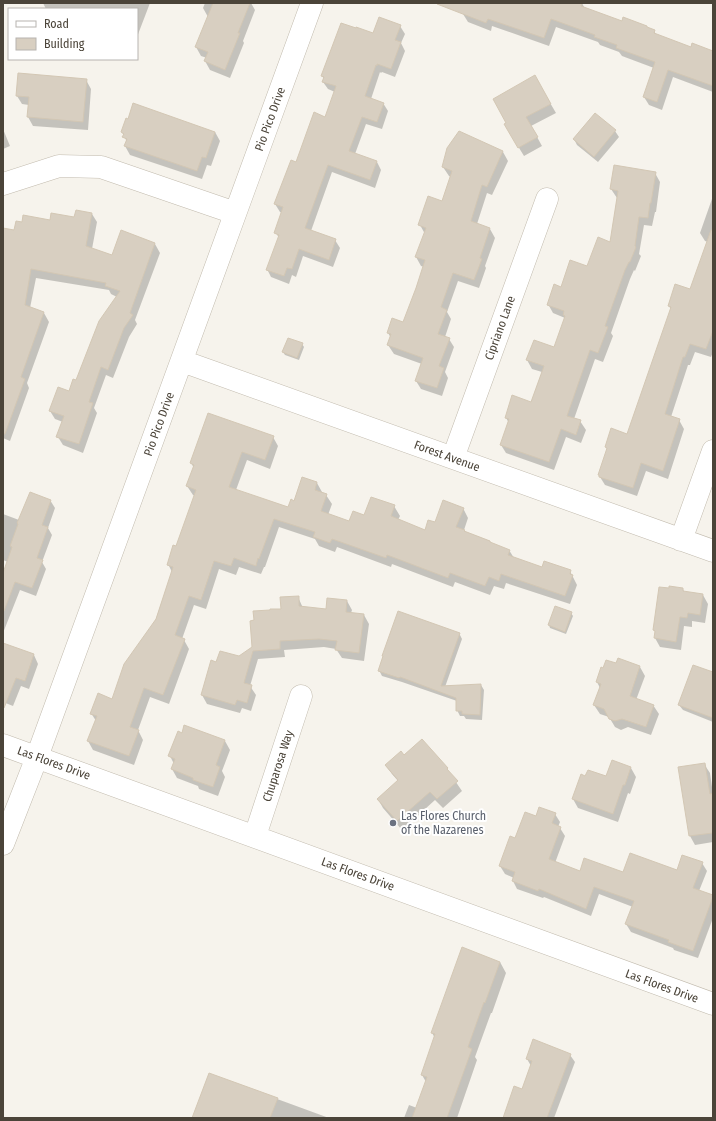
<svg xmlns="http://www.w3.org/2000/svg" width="716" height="1121" viewBox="0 0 716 1121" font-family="'Fira Sans Condensed',sans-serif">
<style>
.shadow{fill:#0003}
.building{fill:#d8cfc1;stroke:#d3c7b4}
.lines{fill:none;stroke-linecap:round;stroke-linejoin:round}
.minor-casing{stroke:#c2bbae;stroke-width:23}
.minor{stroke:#fff;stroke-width:22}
.worship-dot{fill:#6b7280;stroke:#fff;stroke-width:1.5}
.labels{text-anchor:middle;stroke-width:4;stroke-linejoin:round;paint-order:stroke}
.street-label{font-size:12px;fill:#4b4439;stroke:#fff}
.worship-label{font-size:12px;fill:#5b616d;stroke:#fff;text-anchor:start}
</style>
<rect width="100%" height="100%" fill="#f6f3ec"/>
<path class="shadow" d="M43 3H150L137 37V9H46Z
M205 3H251L255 10 243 41 244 43 230 78 210 70 205 61 207 58 201 56 196 47 208 17 203 8Z
M467 3H582L585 9 622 22 654 31 657 36 691 48 713 52V92L673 77 662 110 649 105 644 97 654 68 622 56 619 52 600 45 598 42 556 27 549 46 492 26 491 31 468 22 463 14Z
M400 26 405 34 401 43 405 51 395 77 382 72 381 73 380 72 371 99 383 103 388 111 382 129 366 124 355 154 377 162 381 170 375 188 332 172 311 231 335 240 340 248 333 267 303 256 296 277 292 275 289 284 271 277 267 269 279 238 276 233 283 213 280 212 275 204 296 163 326 118 335 92 328 89 323 82 324 79 322 76 373 34Z
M535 77 556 113 531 126 542 146 524 156 505 125Z
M86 80 91 89 88 130 33 126 28 117 29 105 22 104 17 96Z
M3 129 10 146 3 149Z
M615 131 619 137 598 162 577 145 574 139Z
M122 132H215L220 141 211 166 207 165 202 179 130 155 125 146 127 142Z
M459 132 503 152 508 161 492 195 487 193 477 224 490 229 495 238 485 266 486 268 479 288 458 281 447 312 451 319 445 337 449 339 454 347 445 372 448 378 442 396 421 389 416 381 422 364 394 354 388 345 391 338 388 333 404 323 424 267 421 266 416 257 425 234 420 225 443 202 451 177 449 176 443 167Z
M655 173 660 182 656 212H655L652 226 644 225 639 254 641 256 635 271 634 270 630 279 611 333 613 336 603 362 595 359 574 419 580 421 586 430 581 443 566 437 554 470 506 453 501 445 509 423 506 418 531 403 542 372 532 369 527 360 555 348 565 318 553 313 548 304 561 288 588 268 611 243 617 198 611 189Z
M713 196V352L711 357 695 352 690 365H688L671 417 679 420 684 429 668 479 646 471 637 496 605 485 600 477 608 450 606 447 628 435 671 310 669 306 690 290 708 242 705 241 700 233Z
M92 214 97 222 92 249 112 257 122 232 155 244 160 253 135 320 137 324 129 337 113 378 106 375 94 408 97 413 83 453 63 445 58 437 63 422 55 419 50 411 69 392 77 381 117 297 111 294 109 290 36 278 30 308 44 313 49 322 27 383 29 388 10 441 3 438V229L15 231 51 221 75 219Z
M302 344 304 347 299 360 285 355 283 352Z
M273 437 278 446 270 469 247 460 236 490 289 509 295 502 303 478 317 483 322 492 326 495 332 504 328 515 350 523 394 506 400 516 398 520 425 531 435 523 463 508 468 518 464 530 465 532 490 541 491 544 509 550 514 558 542 568 570 571 577 585 570 604 506 583 504 589 494 586 490 595 455 582 453 587 392 564 391 567 337 547 335 552 319 546 315 539 279 527 265 567H264L261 574 239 567 236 575 219 569 206 609 194 605 182 639 184 640 189 649 169 704 150 697 138 730 143 740 134 765 93 750 88 741 96 721 91 713 112 700 156 619 172 572 168 564 176 547 195 496 193 495 187 486 194 468 191 463Z
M50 500 55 508 48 528 52 535 42 562 46 569 36 596 20 590 3 633V576L8 562 3 560V514L19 520Z
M669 589H683L684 592 703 595 708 604 705 623 692 621V627L684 626 681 650 660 647 655 638 656 633 654 630Z
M298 597 303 608 327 610 347 601 352 610 351 613 364 615 369 624 364 661 342 658 336 649 324 647 284 650 285 657 258 659 250 686 256 695 251 711 242 708 240 713 207 704 202 695 217 663 239 657 253 648 282 610Z
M571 613 573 616 566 634 550 628 549 625Z
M459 633 462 639 445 687 481 685 484 690 482 720 466 719 464 716H460L457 710V701L402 682 382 676 379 670 383 657V656Z
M3 644 34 655 38 664 29 689 21 686 13 706 3 702Z
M616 665 640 667 645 676 636 700 653 705 659 714 651 735 628 727 621 730 615 727 609 717 600 714 594 705 600 688 597 682Z
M713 673V722L683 710 679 705Z
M225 741 230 750 222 771 225 777 218 796 199 789 198 786 177 778 172 769 174 764 170 756Z
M404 756 447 769 462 791 443 808 435 800 402 830 383 808 378 799 398 781 392 774 386 766Z
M612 761 631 768 636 777 630 794 628 793 618 822 578 808 573 799 586 777 606 778Z
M704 764 710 773 713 794V842L695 845 690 836 679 768Z
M555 814 560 822 558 827 560 828 565 836 555 863 580 872 624 874 677 872 702 863 707 871 699 891 713 896V918L698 958 674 950 673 948 631 932 626 924 633 907 599 894 591 916 544 897 543 898 517 889 513 881 514 878 505 874 500 866 516 839 537 818Z
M500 962 506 973 492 1013H491L475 1057 477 1060 457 1118H404L409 1105 417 1108 426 1082 422 1075 435 1038 432 1033Z
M570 1055 575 1062 554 1118H504L522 1090 531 1066 527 1059Z
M209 1074 329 1118H193Z"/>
<path class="building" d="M213 3H250L238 33H240L225 70 204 61 208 52 195 47Z
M437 3H582L581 6 622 21 623 17 647 26V27L655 30 654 33 691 47 692 43 713 51V86L668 70 657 102 643 97 655 62 616 48 617 45 594 37 595 35 551 19 544 38 488 19 486 23 437 4Z
M379 17 401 25 395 40 401 42 391 69 377 64V66L376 65 365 96 384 103 377 122 362 117 349 151 377 161 370 180 328 165 305 228 336 239 329 260 299 249 292 269 287 268 284 276 266 270 279 235 274 233 283 207 274 204 291 160 296 162 314 112 325 117 336 86 322 82 324 77 321 76 341 23 356 28V27L373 33Z
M18 73 87 79 83 122 27 117 29 97 16 96Z
M535 75 551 104 526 117 538 137 518 148 504 124 506 123 493 99Z
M133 103 215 132 206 158 202 157 197 171 124 146 127 139 122 137 124 134 121 132 126 118 128 119Z
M595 113 616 130 594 157 573 139Z
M459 131 503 151 487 187 482 185 471 221 490 228 480 258 482 259 474 280 453 273 441 307 447 310 438 334 450 338 439 366 444 368 437 388 415 381 423 358 387 345 391 334 387 333 392 318 403 322 416 288 425 260 415 257 426 228 418 225 428 196 442 201 452 171 442 167 447 148Z
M614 165 656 172 651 203H650L648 218 639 217 635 246 636 247 630 262H629L625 270 605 326 608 327 598 353 590 350 567 416 581 420 576 435 561 429 549 462 500 445 509 419 505 418 512 395 531 402 544 366 526 360 534 340 554 347 565 316 563 315 564 311 547 305 554 284 561 287 570 260 587 266 598 237 610 242 618 191 610 189Z
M76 210 92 213 86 246 112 255 121 230 155 243 130 313 133 315 124 328 108 370 101 367 89 402 93 403 79 444 56 437 64 416 49 411 58 387 69 391 73 379 76 380 99 321 120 291 105 286 106 283 31 269 25 305 44 312 21 377 25 379 5 434H3V228L14 230 16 221 22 222 23 215 50 220 51 213 74 217Z
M711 230H713V331L706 349 690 344 685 357H683L665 414 680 419 663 471 641 463 633 488 599 477V475H598L607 448 605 447 611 428 627 434 671 307 668 306 675 284 690 289Z
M288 338 303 343 297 358 282 352Z
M208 413 274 436 265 460 242 452 229 487 288 507 291 499 294 501 302 477 317 482 315 490 327 494 321 511 349 521 353 511 364 515 371 497 395 505 391 516 425 530 428 520 435 522 443 500 464 508 456 527 465 530 464 531 490 541V542L510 550 508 555 542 567 544 561 571 570 570 574 573 575 565 596 501 574 499 581 489 577 485 586 450 573 448 578 387 555 386 558 332 539 330 543 313 537 315 532 274 519 259 559 258 558 256 566 234 558 231 566 214 561 201 600 189 596 175 635 185 639 163 695 144 688 130 727 139 730 129 756 87 741 97 716 90 714 98 693 112 699 124 664 156 619 173 567 167 565 173 545 176 546 196 490 186 486 194 465 190 463Z
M30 492 51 500 42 525 48 527 37 558 43 560 32 588 15 582 4 611H3V573L12 547 10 546 18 524 17 523Z
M669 586 683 588V591L703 594 700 615 688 613 687 618 680 617 676 642 654 638 655 631 653 630 659 587 669 588Z
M299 596V606L326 609 327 598 347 600 346 612 364 614 359 653 335 650 337 641 319 639 280 641V649L253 651 244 683 252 685 247 703 237 700 235 705 201 695 211 660 216 662 220 651 239 656 252 647 250 621 254 620 253 611 270 610V609H281L280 597Z
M555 606 572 612 565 632 548 625Z
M398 611 460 633 441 686 481 684 480 715 462 714V711H456V698L400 677 399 678 378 671 383 656H382Z
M3 643 34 654 25 681 16 678 4 708H3Z
M618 658 640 666 630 696 654 705 646 727 622 719 615 721 609 719 604 709 593 705 601 684 596 682 601 667 603 668 606 660 616 663Z
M693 665 713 672V718L678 705Z
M184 725 225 740 216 765 220 767 213 787 193 780V778L171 769 175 759 168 756 178 731 182 733Z
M422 739 448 768 447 769 458 781 437 799 430 792 397 821 377 799 398 780 385 765 401 751 404 755Z
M612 760 631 767 625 785H623L613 814 572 799 581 774 585 776 588 770 606 776Z
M705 763 710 794 713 793V833L689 836 678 767Z
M539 807 556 813 552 823 561 827 549 859 580 871 584 858 623 872 630 853 677 870 682 855 703 862 693 888 713 895V897L693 951 668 942 669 940 625 924 634 901 594 887 586 909 539 889 538 891 512 881 515 872 499 866 510 836 515 838 525 812 536 816Z
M462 947 500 962 485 1003 484 1002 468 1047 472 1049 447 1118H412L427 1077 421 1075 435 1034 431 1033Z
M533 1039 571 1054 547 1118H503L514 1086 522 1089 532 1061 526 1059Z
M209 1073 278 1098 270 1118H192Z"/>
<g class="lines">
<defs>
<path id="minor" d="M3 184 59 166 101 167 235 213
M182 361 713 551
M453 458 547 199
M681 540 713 451
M3 745 713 1004
M255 836 301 696
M3 844 37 757 312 3"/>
</defs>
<use href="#minor" class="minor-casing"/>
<use href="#minor" class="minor"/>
</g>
<circle class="worship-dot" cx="393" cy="823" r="4"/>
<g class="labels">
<g class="street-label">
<text transform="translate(270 119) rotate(-70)" y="4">Pio Pico Drive</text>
<text transform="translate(500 328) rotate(-70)" y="4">Cipriano Lane</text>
<text transform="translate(159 424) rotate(-70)" y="4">Pio Pico Drive</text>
<text transform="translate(447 456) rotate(20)" y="4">Forest Avenue</text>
<text transform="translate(54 763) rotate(20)" y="4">Las Flores Drive</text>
<text transform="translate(278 766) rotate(-72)" y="4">Chuparosa Way</text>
<text transform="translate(358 874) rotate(20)" y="4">Las Flores Drive</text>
<text transform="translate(662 986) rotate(20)" y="4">Las Flores Drive</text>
</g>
<g class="worship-label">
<text x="401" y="820">Las Flores Church<tspan x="401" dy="14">of the Nazarenes</tspan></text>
</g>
</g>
<rect width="716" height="1121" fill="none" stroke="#4b4439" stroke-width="8"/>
<rect x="8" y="8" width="130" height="52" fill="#ffffff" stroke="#b7b4b0"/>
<rect x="16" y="21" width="20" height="6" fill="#ffffff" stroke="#b7b4b0"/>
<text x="44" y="28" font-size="12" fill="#4b4439">Road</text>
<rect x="16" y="38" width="20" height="12" fill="#d8cfc1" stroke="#b7b4b0"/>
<text x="44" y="48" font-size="12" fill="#4b4439">Building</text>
</svg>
